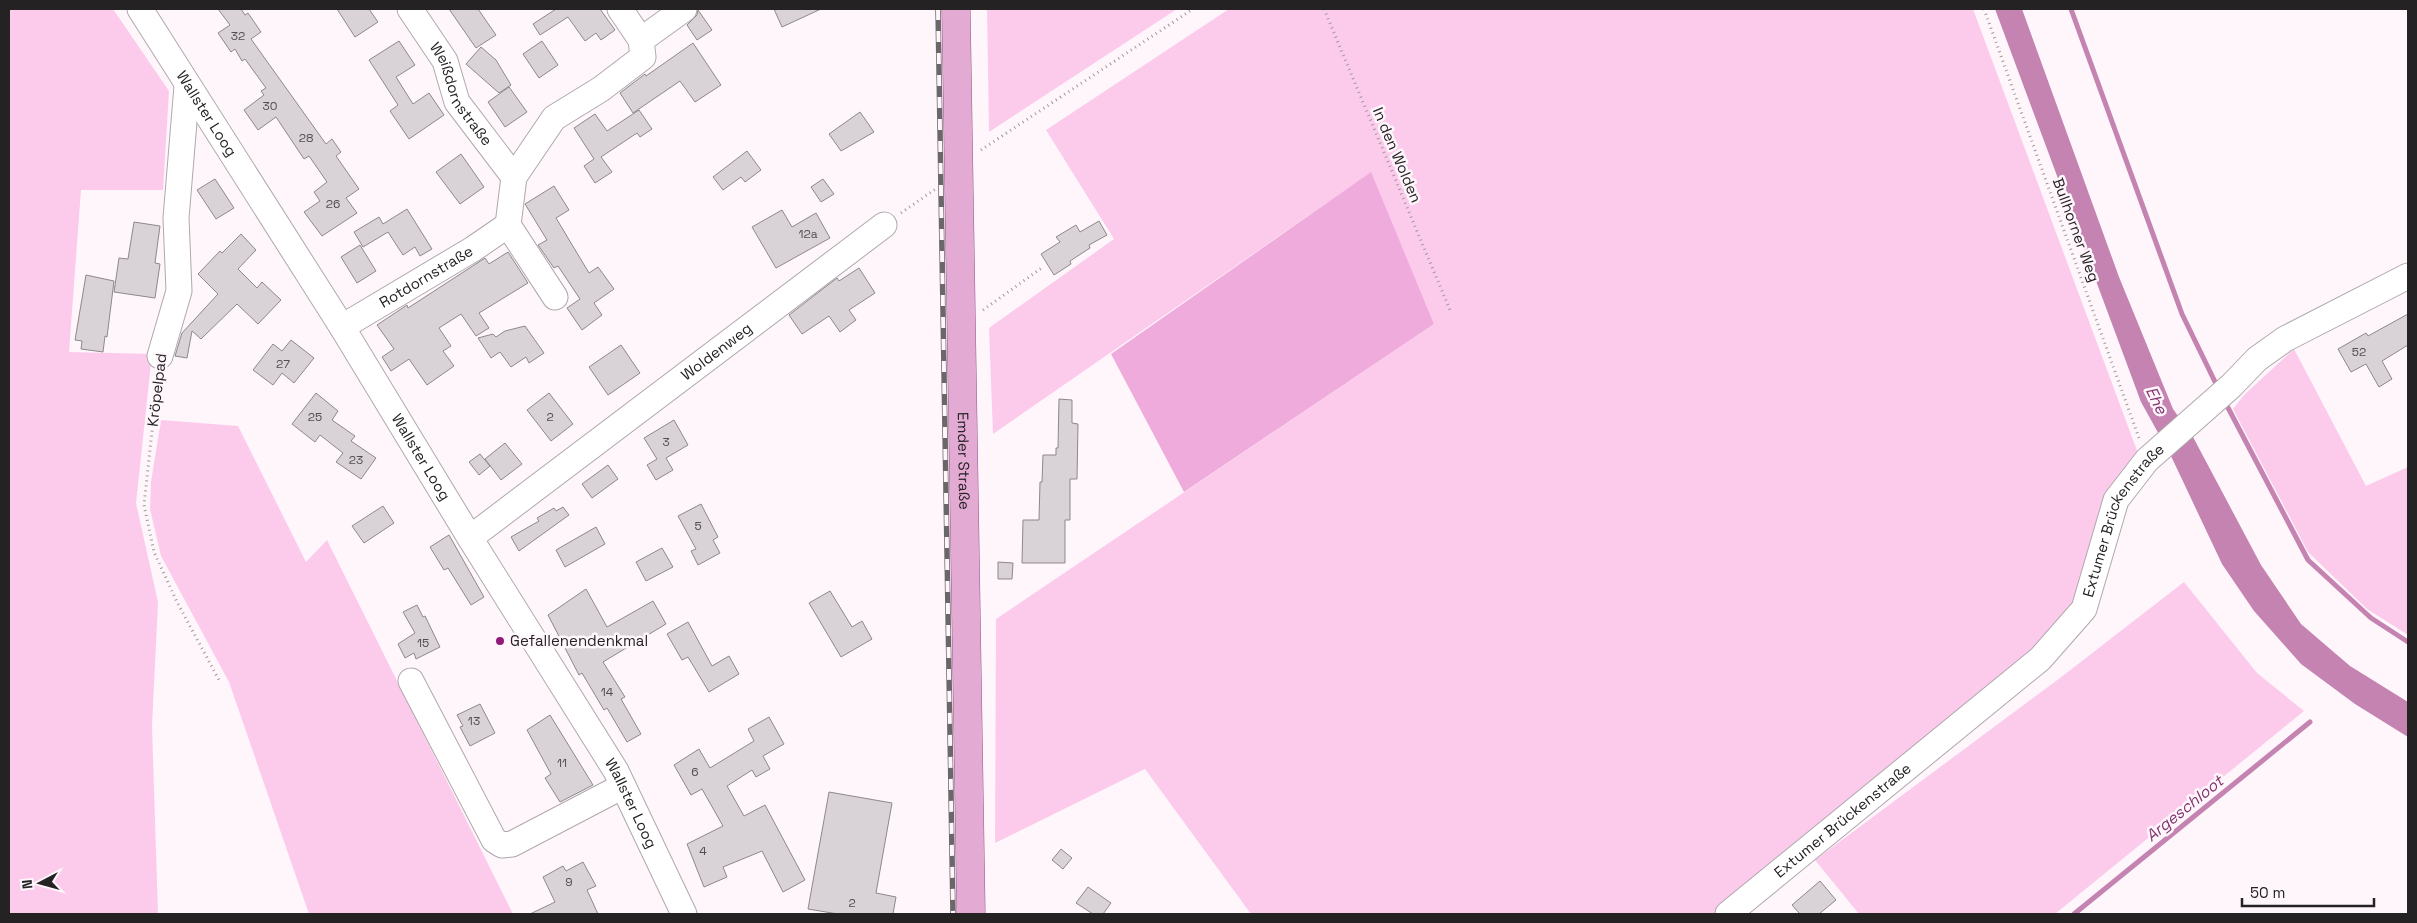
<svg xmlns="http://www.w3.org/2000/svg" width="2417" height="923" viewBox="0 0 2417 923" font-family="'Space Grotesk',sans-serif">
<style>
.green{fill:#fccbec}
.forest{fill:#efabdb}
.water{fill:#c483b1}
.lines{fill:none;stroke-linecap:round;stroke-linejoin:round}
.stream{stroke:#c483b1;stroke-width:5}
.building{fill:#d9d2d7;stroke:#8e878c}
.minor-casing{stroke:#afa8ac;stroke-width:27}
.major-casing{stroke:#955584;stroke-width:29}
.path{stroke:#9e999c;stroke-width:3;stroke-dasharray:1 4;stroke-linecap:butt}
.minor{stroke:#fff;stroke-width:25}
.major{stroke:#e3aad4;stroke-width:28}
.rail-casing{stroke:#6b6669;stroke-width:5.5}
.rail{stroke:#fef6fb;stroke-width:4;stroke-dasharray:11;stroke-linecap:butt}
.poi-dot{fill:#911a79;stroke:#fef6fb;stroke-width:2}
.labels{text-anchor:middle;stroke-width:5;stroke-linejoin:round;paint-order:stroke}
.number-label{font-size:12px;fill:#524e51}
.street-label{font-size:15px;fill:#252224;stroke:#fef6fb}
.poi-label{font-size:15px;fill:#252224;stroke:#fef6fb;text-anchor:start}
.water-label{font-size:16px;font-style:italic;fill:#833570;stroke:#fef6fb}
</style>
<rect width="100%" height="100%" fill="#fef6fb"/>
<path class="green" d="M9 9H113L169 91 163 190H81L69 352 152 354 136 503 158 602 152 726 158 914H9Z
M987 9H1177L989 132Z
M1229 9H1973L2139 456C2095 494 2095 548 2076 599 2072 608 2065 617 2059 625L1860 797 1717 914H1251L1145 769 995 843 996 619 1434 324 1370 173 993 434 989 328 1114 239 1046 130Z
M2294 349 2366 486 2408 467V635L2367 609 2308 552 2233 409 2244 395Z
M161 420 238 426 306 562 327 540 513 914H309L229 682 161 556 150 509 151 482Z
M2184 582 2257 673 2304 711 2055 914H1859L1815 860 2060 678Z"/>
<path class="forest" d="M1371 172 1434 324 1184 492 1111 354Z"/>
<path class="water" d="M1995 9H2022L2119 277 2173 409 2193 437 2261 565 2301 624 2350 666 2408 702V737L2355 704 2301 664 2254 611 2222 564 2171 456 2141 402Z"/>
<g class="lines">
<path class="stream" d="M2071 9 2182 314 2218 388
M2225 402 2308 560 2371 618 2408 642
M2074 914 2310 722"/>
</g>
<path class="building" d="M218 9H241L245 15 248 13 261 32 251 39 326 144 332 139 341 152 336 156 359 189 346 198 357 213 322 236 304 212 320 201 314 192 327 182 309 156 304 159 276 117 258 130 244 110 264 95 261 91 266 88 245 59 242 61 235 49 231 52 218 33 230 25Z
M337 9H369L378 22 355 37Z
M449 9H478L496 35 476 48Z
M556 9H600L615 30 601 40 596 33 585 41 568 17 540 35 533 24Z
M774 9H821L782 27Z
M698 10 712 30 697 40 687 25 697 15Z
M399 41 415 65 396 77 413 104 429 93 444 115 409 139 390 111 398 105 369 60Z
M542 41 558 65 539 78 523 54Z
M693 43 721 85 695 102 680 81 633 113 620 93 645 74 646 76Z
M481 47 496 60 511 85 499 93 466 64Z
M509 87 527 112 505 127 488 102Z
M639 110 652 129 640 137 637 133 601 157 612 172 595 183 584 166 594 159 574 128 595 114 607 131Z
M860 112 874 132 841 151 829 134Z
M747 151 761 170 745 182 741 177 723 190 713 177Z
M461 154 484 187 460 204 436 172Z
M215 179 234 208 216 219 197 190Z
M823 179 834 194 821 202 811 187Z
M554 186 569 210 556 218 589 273 598 267 614 289 594 303 602 315 582 330 567 308 580 299 558 266 554 268 538 245 547 240 525 204Z
M407 209 432 249 420 256 415 247 403 255 388 232 363 247 354 232 379 217 383 224Z
M782 210 792 227 816 213 830 238 776 268 752 227Z
M1099 221 1107 235 1089 245 1090 248 1070 261 1071 264 1054 275 1041 254 1060 242 1056 237 1076 225 1080 232Z
M134 222 160 226 155 263 160 264 155 298 114 292 119 258 128 259Z
M241 234 256 250 238 269 257 288 262 282 281 300 258 324 237 304 201 339 192 331 187 358 175 356 182 333 218 294 198 274 220 251 222 253Z
M360 245 376 271 357 283 341 257Z
M508 252 528 283 479 313 489 328 476 336 461 314 439 328 451 346 443 351 454 366 427 385 409 359 391 371 382 357 394 349 377 325 407 305 408 308 485 258 489 264Z
M859 268 875 293 849 310 856 320 840 332 829 316 802 334 789 315 837 278 839 281Z
M86 275 114 281 107 337 105 336 103 352 81 349 82 341 75 340Z
M2408 314V345L2382 361 2392 379 2379 387 2366 364 2351 372 2338 349 2366 333 2368 336Z
M525 326 544 353 529 363 526 357 511 367 500 352 491 358 478 338 493 334 496 337 505 331Z
M291 340 314 358 294 383 282 373 273 385 253 370 273 344 282 351Z
M621 345 640 373 608 395 589 367Z
M316 393 338 411 332 420 355 436 351 441 376 458 361 479 336 462 343 453 320 435 315 442 292 424Z
M549 393 573 424 551 441 527 410Z
M1059 399 1072 400V423L1078 424 1077 479H1070V520H1065V563H1022L1023 520H1039L1040 482H1042L1043 455H1056V448H1058Z
M674 420 688 445 666 458 673 470 656 480 647 465 657 459 644 438Z
M505 443 522 464 501 480 485 459Z
M480 454 490 466 479 475 469 462Z
M608 465 618 479 592 498 582 484Z
M701 504 718 537 713 540 720 553 698 565 691 551 696 549 678 516Z
M383 506 394 523 364 543 352 526Z
M563 507 569 515 519 551 511 537 539 521 537 518 554 508 556 511Z
M596 527 605 544 565 567 556 550Z
M449 535 484 597 471 605 448 568 444 570 430 547Z
M662 548 673 567 646 581 636 562Z
M998 562 1013 563 1012 579H998Z
M586 589 607 627 653 601 666 624 603 662 625 697 621 699 641 734 627 742 607 708 604 710 582 673 579 675 548 615Z
M830 591 852 627 862 621 872 639 841 657 809 603Z
M417 605 423 617 425 616 440 647 416 659 414 653 405 658 398 644 415 633 403 612Z
M688 622 712 666 729 656 739 674 709 692 688 657 682 660 667 634Z
M480 704 495 733 470 746 460 727 463 726 457 715Z
M550 715 593 785 560 802 545 778 551 774 527 730Z
M769 717 784 744 763 756 770 769 756 777 752 770 727 786 744 816 765 805 805 880 783 892 762 851 723 867 727 877 704 887 687 844 723 826 702 789 691 795 674 765 699 749 710 768 754 741 748 729Z
M829 792 892 803 876 893 896 897 893 914H838L808 909Z
M1061 849 1072 858 1063 869 1052 860Z
M583 862 596 886 587 890 598 914H530L555 902 543 877 563 866 566 871Z
M1820 881 1836 900 1819 914H1800L1792 905Z
M1088 887 1111 903 1103 914H1093L1076 903Z"/>
<g class="lines">
<defs>
<g id="minor">
<path id="s1" d="M140 9 342 327 470 538 616 771 684 914"/>
<path id="s2" d="M410 9 445 61 457 102 514 177"/>
<path d="M620 9 641 40"/>
<path d="M508 225 555 297"/>
<path id="s3" d="M342 327 473 249 508 225 514 177 554 118 601 89 643 57 641 40 684 9"/>
<path d="M160 356 179 291 176 218 187 86"/>
<path id="s4" d="M470 538 884 225"/>
<path d="M411 681 494 840 502 845 512 844 623 786"/>
<path id="s5" d="M1728 914 2040 659 2084 609 2116 500 2147 460 2231 386 2257 359 2285 339 2408 276"/>
</g>
<g id="major">
<path id="s6" d="M956 9 971 914"/>
</g>
</defs>
<use href="#minor" class="minor-casing"/>
<use href="#major" class="major-casing"/>
<path class="path" d="M1324 9 1450 310
M1984 9 2139 438
M981 150 1193 9
M901 213 937 188
M983 310 1043 267
M158 376 144 505 154 552 177 602 219 680"/>
<use href="#minor" class="minor"/>
<use href="#major" class="major"/>
<defs>
<path id="rail" d="M938 9 953 914"/>
</defs>
<use href="#rail" class="rail-casing"/>
<use href="#rail" class="rail"/>
</g>
<circle class="poi-dot" cx="500" cy="641" r="5"/>
<g class="labels">
<g class="number-label">
<text x="238" y="40">32</text>
<text x="270" y="110">30</text>
<text x="306" y="142">28</text>
<text x="333" y="208">26</text>
<text x="808" y="238">12a</text>
<text x="2359" y="356">52</text>
<text x="283" y="368">27</text>
<text x="315" y="421">25</text>
<text x="550" y="421">2</text>
<text x="666" y="446">3</text>
<text x="356" y="464">23</text>
<text x="698" y="530">5</text>
<text x="423" y="647">15</text>
<text x="607" y="696">14</text>
<text x="474" y="725">13</text>
<text x="562" y="767">11</text>
<text x="695" y="776">6</text>
<text x="703" y="855">4</text>
<text x="569" y="886">9</text>
<text x="852" y="907">2</text>
</g>
<g class="street-label">
<text dy="5" stroke="none"><textPath href="#s2" startOffset="100">Weißdornstraße</textPath></text>
<text dy="5" stroke="none"><textPath href="#s1" startOffset="124">Wallster Loog</textPath></text>
<text transform="translate(1397 155) rotate(67)" y="5">In den Wolden</text>
<text transform="translate(2076 230) rotate(70)" y="5">Bullhorner Weg</text>
<text dy="5" stroke="none"><textPath href="#s3" startOffset="98">Rotdornstraße</textPath></text>
<text dy="5" stroke="none"><textPath href="#s4" startOffset="309">Woldenweg</textPath></text>
<text transform="translate(157 390) rotate(-83)" y="5">Kröpelpad</text>
<text dy="5" stroke="none"><textPath href="#s1" startOffset="529">Wallster Loog</textPath></text>
<text dy="5" stroke="none"><textPath href="#s6" startOffset="452">Emder Straße</textPath></text>
<text dy="5" stroke="none"><textPath href="#s5" startOffset="568">Extumer Brückenstraße</textPath></text>
<text dy="5" stroke="none"><textPath href="#s1" startOffset="934">Wallster Loog</textPath></text>
<text dy="5" stroke="none"><textPath href="#s5" startOffset="148">Extumer Brückenstraße</textPath></text>
</g>
<g class="poi-label">
<text x="510" y="646">Gefallenendenkmal</text>
</g>
<g class="water-label">
<text transform="translate(2157 400) rotate(64)" y="6">Ehe</text>
<text transform="translate(2184 808) rotate(-39)" y="6">Argeschloot</text>
</g>
</g>
<rect width="2417" height="923" fill="none" stroke="#252224" stroke-width="20"/>
<g transform="translate(40 883) rotate(264)" stroke="#fef6fb" stroke-width="4" paint-order="stroke">
<path d="M0-4L9 19L0 12L-9 19Z" fill="#252224"/>
<text y="-8" font-size="14" font-weight="bold" text-anchor="middle" fill="#252224">N</text>
</g>
<path d="M2242 898v8h132v-8" fill="none" stroke="#252224" stroke-width="2.5"/>
<text x="2250" y="898" font-size="15" fill="#252224" stroke="#fef6fb" stroke-width="4" paint-order="stroke">50 m</text>
</svg>
